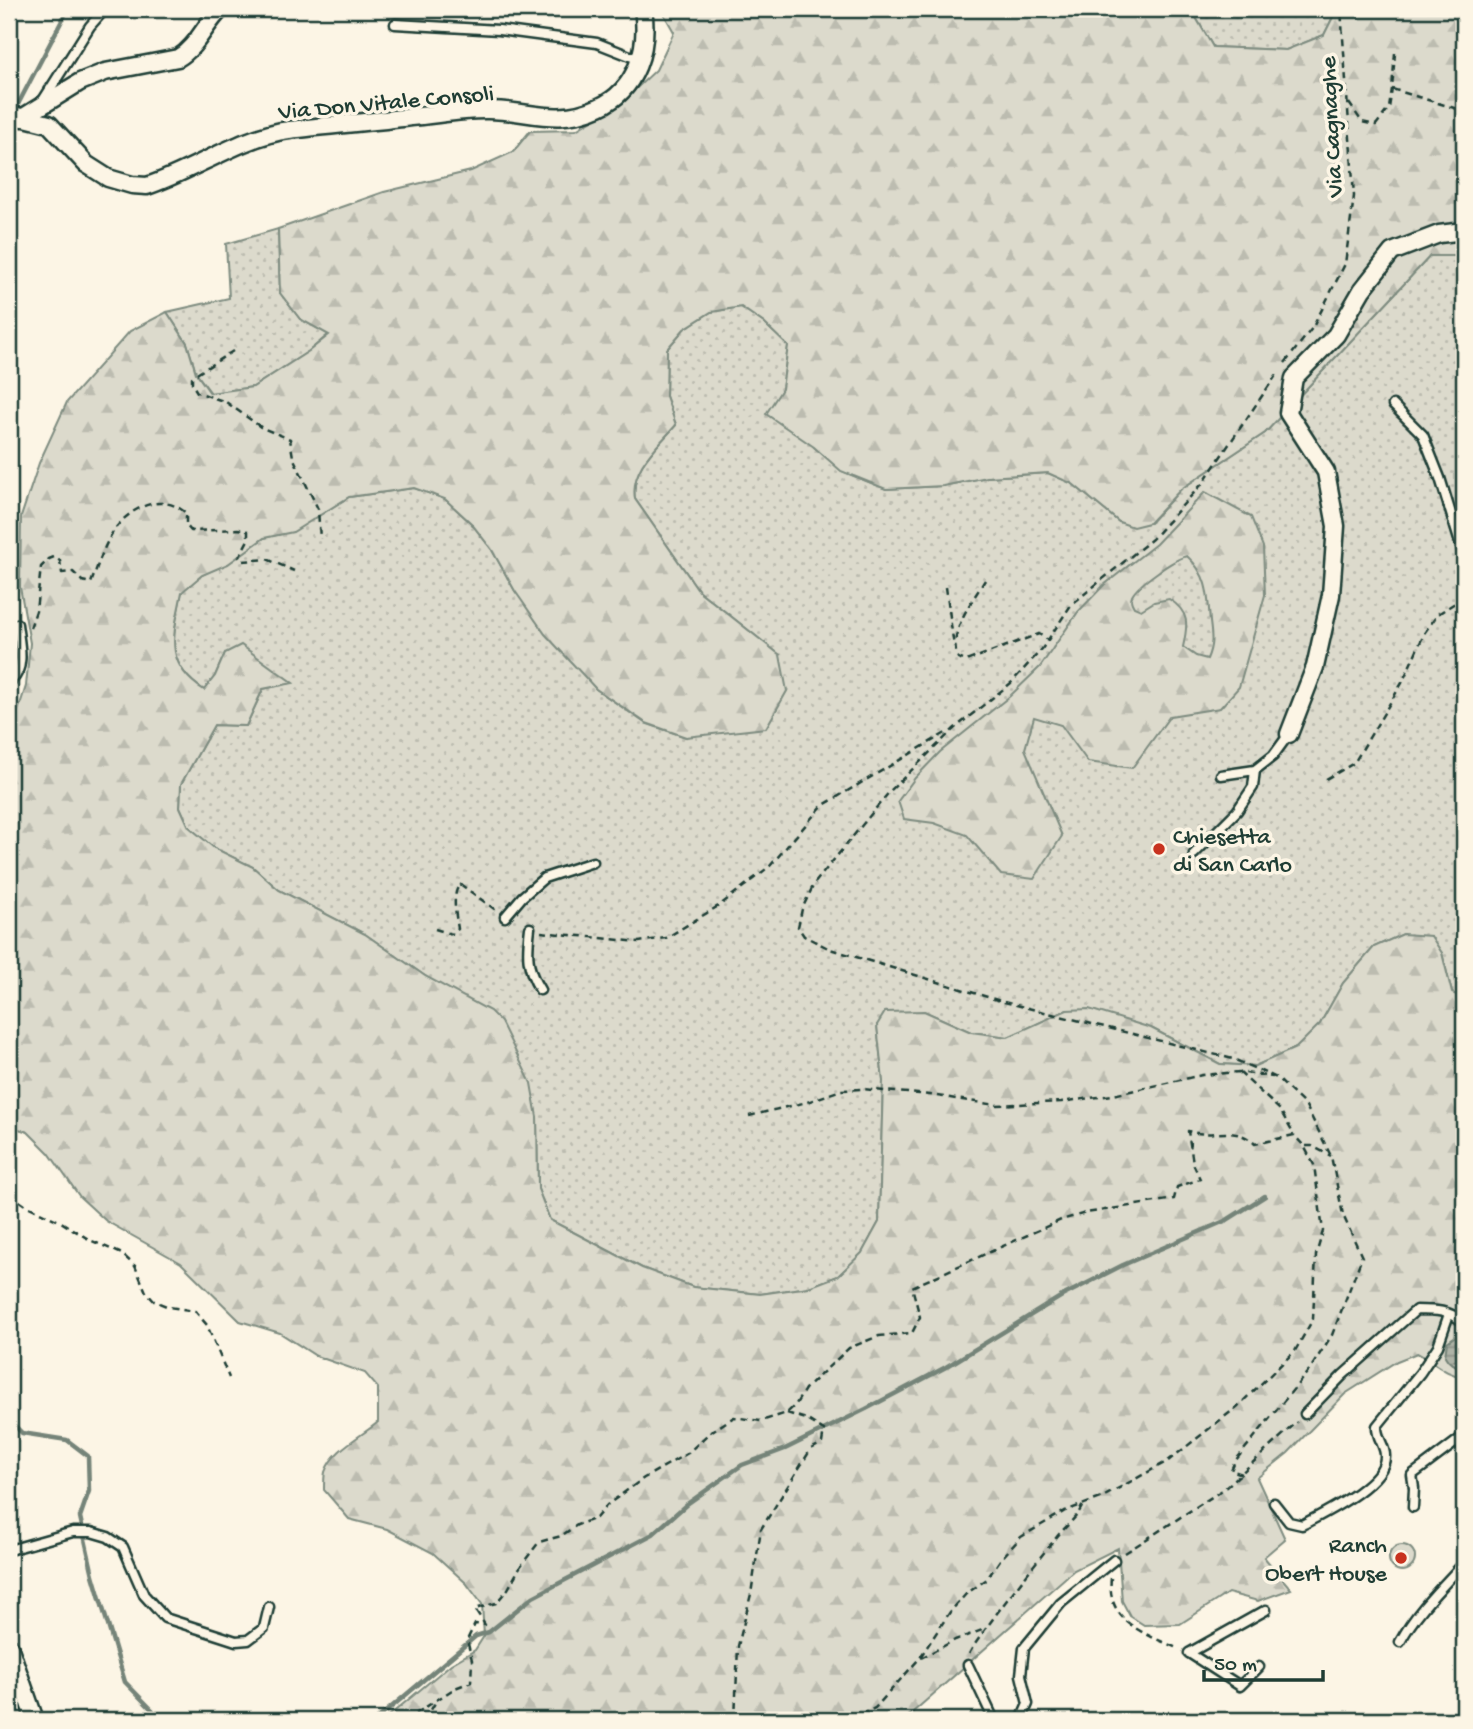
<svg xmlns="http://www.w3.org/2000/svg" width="1473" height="1729" viewBox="0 0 1473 1729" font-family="'Gochi Hand',sans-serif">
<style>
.grass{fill:url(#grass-dots);stroke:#7e8c80;stroke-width:2}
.forest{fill:url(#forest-firs);stroke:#7e8c80;stroke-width:2;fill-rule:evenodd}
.pitch{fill:#dcdacc;stroke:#7e8c80;stroke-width:2}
.water{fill:url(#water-rules);stroke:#758479;stroke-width:2}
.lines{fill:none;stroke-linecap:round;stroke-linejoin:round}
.stream{stroke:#758479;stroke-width:4.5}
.service-casing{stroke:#1f3d34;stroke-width:13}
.minor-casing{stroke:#1f3d34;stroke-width:21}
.path{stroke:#1f3d34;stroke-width:2.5;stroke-dasharray:7 5;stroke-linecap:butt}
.service{stroke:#fcf5e5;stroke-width:8}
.minor{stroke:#fcf5e5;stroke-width:16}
.poi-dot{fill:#c8321e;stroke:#fcf5e5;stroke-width:2.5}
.labels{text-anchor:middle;stroke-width:7;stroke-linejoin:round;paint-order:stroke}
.street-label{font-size:24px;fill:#1f3d34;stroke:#fcf5e5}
.poi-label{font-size:24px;fill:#1f3d34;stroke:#fcf5e5;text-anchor:start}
</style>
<defs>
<pattern id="grass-dots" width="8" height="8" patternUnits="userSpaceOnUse" patternTransform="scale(1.75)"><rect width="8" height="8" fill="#dcdacc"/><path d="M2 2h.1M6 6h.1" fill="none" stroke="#bcbcb0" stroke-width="1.8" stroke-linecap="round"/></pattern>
<pattern id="forest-firs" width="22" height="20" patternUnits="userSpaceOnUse" patternTransform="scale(1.75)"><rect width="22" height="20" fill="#dcdacc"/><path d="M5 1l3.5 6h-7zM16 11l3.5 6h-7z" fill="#bcbcb0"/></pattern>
<pattern id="water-rules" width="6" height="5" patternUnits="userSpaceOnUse" patternTransform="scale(1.75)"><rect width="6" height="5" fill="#aeb3a7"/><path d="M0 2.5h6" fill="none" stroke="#8d9389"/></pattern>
</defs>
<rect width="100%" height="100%" fill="#fcf5e5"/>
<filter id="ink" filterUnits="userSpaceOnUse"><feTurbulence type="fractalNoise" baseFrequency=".0143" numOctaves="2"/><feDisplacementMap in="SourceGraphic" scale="14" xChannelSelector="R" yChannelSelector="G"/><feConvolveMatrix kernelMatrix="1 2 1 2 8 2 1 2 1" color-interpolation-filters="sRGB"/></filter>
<g filter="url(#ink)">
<path class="grass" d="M1115 9H1184C1162 16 1136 21 1115 9Z
M1191 9H1337L1324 35 1286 50 1213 47Z
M278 229 280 293 300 319 329 334 309 351 253 387 211 393 196 373 187 343 167 312 229 298 226 244Z
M1431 255 1464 256V998L1452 993 1442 953 1403 934 1374 947 1343 983 1320 1024 1296 1048 1255 1066 1220 1064 1151 1028 1067 1010 1008 1037 971 1032 924 1011 877 1025 883 1081 879 1222 862 1253 838 1276 809 1287 760 1294 693 1287 642 1268 550 1220 538 1189 537 1117 425 976 365 934 279 890 253 867 214 848 189 827 180 807 181 784 214 725 246 726 263 689 291 683 225 653 215 676 204 690C162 663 174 633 182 591L202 575 228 563 264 538 293 531 349 497 414 488 445 499 471 523 492 550 515 591 596 689 645 723 686 737 780 655 699 591 635 499C630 468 657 447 676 425L666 396 667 349 684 329 711 312 741 307 764 323 788 346 782 389 814 447 842 471 886 489 943 486 987 477 1048 473 1073 484 1119 522 1150 523 1181 489 1265 433Z"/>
<path class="forest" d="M661 9H1115L1122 13 1160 17 1191 9 1213 47 1286 50 1324 35 1337 9H1464V256H1430L1265 433 1181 489 1149 523 1133 527 1119 522 1073 484 1048 473 987 477 943 486 886 489 841 471 814 447 766 414 782 389 788 346 764 323 741 307 711 312 684 329 667 349 666 396 676 425C657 447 630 468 635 499L699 591 780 655 787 691 766 728 686 737 646 723 596 689 545 634 515 591 492 550 471 523 445 499 414 488 349 497 293 532 264 538 228 564 202 575 182 592C174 633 162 663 204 690L215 676 225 653 241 645 293 683 263 689 246 726 214 725 181 784 180 807 189 827 214 848 253 867 279 890 365 934 425 976 490 1011 501 1022 531 1083 537 1117 538 1189 550 1220 642 1268 693 1287 760 1294 809 1287 838 1276 862 1253 879 1222 883 1081 877 1025 885 1012 924 1011 971 1032 1008 1037 1067 1010 1089 1009 1151 1028 1220 1064 1255 1066 1296 1048 1320 1024 1343 983 1374 947 1403 934 1431 936 1442 953 1452 993 1464 998V1377C1444 1374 1436 1363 1417 1353L1397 1361 1345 1394 1288 1453 1257 1478 1285 1539 1264 1557 1291 1589 1258 1601 1228 1593 1180 1624 1144 1625 1130 1616 1122 1601 1118 1548 1074 1570 904 1720H384L451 1664 475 1650 484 1636 482 1604 466 1583 433 1553 387 1529 349 1519 324 1490C324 1485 324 1477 325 1472 333 1449 361 1437 378 1422V1388L365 1373 316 1356 280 1333 240 1321 181 1263 106 1221 80 1197 49 1153 28 1132 9 1126V718L18 711 26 686 30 643 20 587 21 517 39 463 67 402 130 331 167 312 187 343 196 373 210 393 253 387 309 351 329 335 300 319 280 293 278 229 384 192 471 171 513 152 530 131 576 130 624 100 656 70 674 32Z
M1205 492 1251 517 1263 547 1265 595 1239 687 1220 708 1170 716 1132 768 1088 762 1061 725 1034 717 1025 749 1062 836 1034 879 1001 875 967 835 934 823 904 819 898 801 915 778 940 752 1010 696 1040 667 1078 612 1104 585 1156 544ZM1187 556C1208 575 1208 595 1210 622 1212 637 1213 645 1207 659L1196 656 1183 647C1188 625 1190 612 1169 599L1154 602 1141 610 1134 607C1132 603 1130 601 1132 596 1137 585 1174 559 1187 556Z"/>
<path class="pitch" d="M1389 1558a13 13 0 1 1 26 0a13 13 0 1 1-26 0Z"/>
<path class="water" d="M1457 1335 1464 1336V1366C1455 1367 1449 1364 1445 1356L1447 1342Z"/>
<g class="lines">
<path class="stream" d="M15 110 68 9
M9 1420 22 1433 67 1440 88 1456 89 1491 80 1517 93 1575 125 1682 162 1720
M376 1720 476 1636 489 1632 533 1597 653 1534 687 1504 742 1465 785 1449 866 1409 946 1367 1062 1296 1123 1265 1227 1220 1265 1196"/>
<defs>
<path id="service" d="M395 24 499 30 597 43 640 60
M42 102 90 26 105 9
M1393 405 1423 435 1440 478 1464 556
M9 679 12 680C26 667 19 642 17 624
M1221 775 1255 770 1273 756 1289 734
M1194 854 1237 811 1253 787 1255 770
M505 917 522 897 544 878 593 862
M530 928C527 953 526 968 540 990
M1305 1414 1343 1375 1416 1310C1434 1310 1451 1310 1464 1323
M1274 1503 1289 1522 1302 1525C1324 1513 1385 1484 1385 1457 1386 1446 1376 1438 1377 1426L1420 1373 1438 1346 1449 1314
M1413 1507 1414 1488 1412 1475 1464 1436
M9 1550 73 1532H91L108 1537 123 1547 144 1595 165 1618 236 1641 248 1640 264 1628 269 1607
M1400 1642C1416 1612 1441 1588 1464 1563
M1189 1653 1266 1610
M1189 1653 1240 1686 1259 1667
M968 1665 994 1720
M1021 1720 1028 1704 1021 1675 1024 1648 1061 1603 1114 1560"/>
<path id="minor" d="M9 114 49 124 86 164 108 178 132 185 147 186C193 171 242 136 289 130 330 125 370 122 411 117 435 115 460 110 485 110 527 109 555 127 599 107 637 90 649 47 643 9
M22 118 80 82 105 72 178 58C197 47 205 24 221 9
M1289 734 1315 667 1331 595 1336 526 1326 472 1288 413 1294 378 1336 335 1362 290 1392 252 1439 234 1464 231
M9 1646 35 1720"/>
</defs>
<use href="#service" class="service-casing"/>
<use href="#minor" class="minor-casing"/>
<path class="path" d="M1395 53 1392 89 1464 111
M1349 103 1362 122 1376 125 1389 108 1392 89
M233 351 192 377V384L197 392 226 402 262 428 290 439 293 457 318 509 320 539
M1285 363 1313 327 1345 264 1354 196 1341 9
M985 580C973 600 947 633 958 658L966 661 1039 634 1048 640
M946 587 954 647
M30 628 36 611 41 567 49 559 54 557 60 561 62 573 73 572 82 581 91 583C97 568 102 551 110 537 124 510 160 490 186 513V525L191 531 238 529 248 531V540L239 557 243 561 267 559 294 571
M1326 779 1354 763 1402 683 1425 632 1438 614 1464 597
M435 929 452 934 458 929C456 915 451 895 460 884L497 911
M541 932 639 942 666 938 720 905 770 866 822 806 949 731
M749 1116 807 1102 841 1090 862 1089 930 1095 996 1105 1061 1102 1113 1095 1202 1075 1239 1072 1273 1077
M1306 1146H1312L1331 1156
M9 1194 25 1205 61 1222 90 1240 122 1254 135 1266 146 1292 154 1301 169 1307 195 1311 207 1325 229 1378
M1242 1474 1231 1470 1235 1461 1310 1369 1332 1335 1362 1257 1343 1215 1331 1156 1306 1106 1277 1078 1233 1059 1004 1002 830 949 804 936 798 927 802 909 814 884 890 791 955 728 1011 683 1042 649 1071 605 1152 539 1202 484 1279 371
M1125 1553 1224 1489 1297 1422
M1111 1578C1106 1623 1146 1634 1179 1649
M969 1654 973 1647C999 1609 1027 1573 1056 1538 1065 1526 1078 1518 1083 1504
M921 1658 955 1640 985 1629
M406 1720 455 1688 471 1682 472 1660 467 1640 475 1624 485 1625 475 1609 496 1603 508 1589 520 1567 539 1542 561 1536 577 1525 596 1518 607 1505 644 1478 688 1453 709 1433 734 1417 761 1421 787 1413 796 1404 805 1389 849 1348 879 1336 912 1333 920 1317 912 1287 1061 1220 1086 1213 1174 1199 1177 1187 1200 1179 1193 1163 1188 1131C1212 1139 1235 1124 1255 1144L1294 1135 1280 1110 1239 1072
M425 1720 435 1703
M735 1720 738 1646 751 1594 761 1529 811 1449 822 1443 824 1430 806 1419 787 1413
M850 1720 875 1708 919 1659 950 1612 966 1594 987 1579 1000 1560 1021 1537 1065 1511 1101 1498 1168 1461 1237 1407 1295 1351 1313 1319 1316 1255 1323 1231 1314 1165 1304 1146 1294 1135"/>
<use href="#service" class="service"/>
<use href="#minor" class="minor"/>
</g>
</g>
<g class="poi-dot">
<circle cx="1159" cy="849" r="7"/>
<circle cx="1401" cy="1558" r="7"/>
</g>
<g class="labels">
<g class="street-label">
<text transform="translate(386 101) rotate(-5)" y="8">Via Don Vitale Consoli</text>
<text transform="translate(1330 127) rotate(-93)" y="8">Via Cagnaghe</text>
</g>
<g class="poi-label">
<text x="1173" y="843">Chiesetta<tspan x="1173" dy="28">di San Carlo</tspan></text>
<text x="1387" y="1552" text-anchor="end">Ranch<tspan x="1387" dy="28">Obert House</tspan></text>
</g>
</g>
<rect width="1473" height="1729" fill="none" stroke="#fcf5e5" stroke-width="35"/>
<rect x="18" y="18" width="1438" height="1694" fill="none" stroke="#1f3d34" stroke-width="2.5" filter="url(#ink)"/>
<path d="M1204 1670v10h119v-10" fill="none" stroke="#1f3d34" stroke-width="3.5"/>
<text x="1214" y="1670" font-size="21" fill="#1f3d34" stroke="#fcf5e5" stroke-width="5" paint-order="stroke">50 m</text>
</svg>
